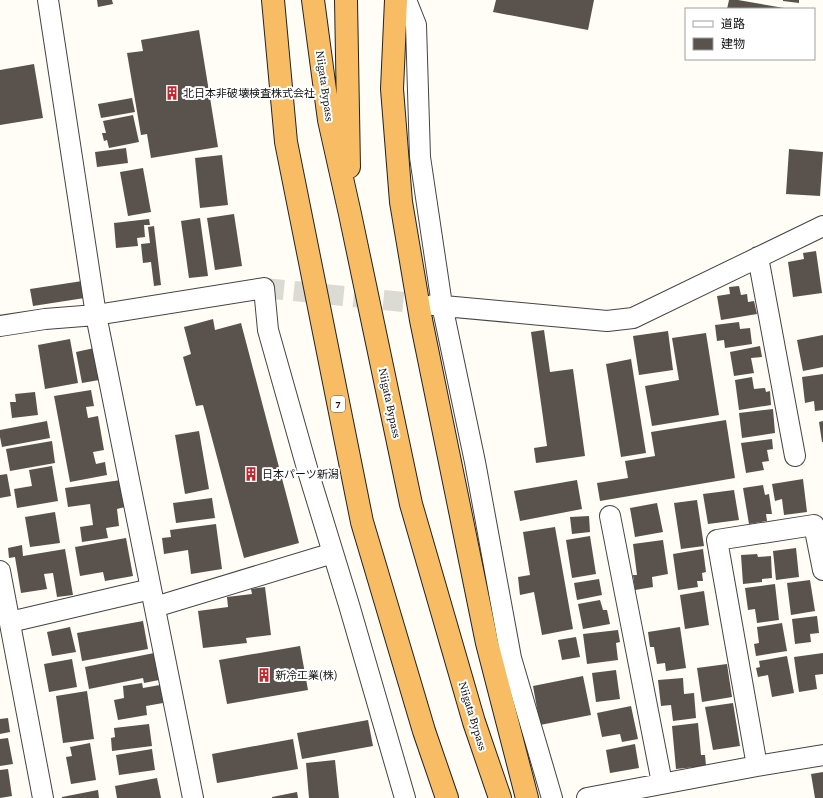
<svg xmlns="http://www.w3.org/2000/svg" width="823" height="798" viewBox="0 0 823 798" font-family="'Source Serif 4','Noto Sans JP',serif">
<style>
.building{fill:#5a524d}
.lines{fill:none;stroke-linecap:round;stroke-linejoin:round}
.minor-tunnel{stroke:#dbdad3;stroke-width:20;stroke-dasharray:20 10;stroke-linecap:butt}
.minor-casing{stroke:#444;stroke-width:22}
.trunk-casing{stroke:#222;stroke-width:24}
.minor{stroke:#fff;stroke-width:20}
.trunk{stroke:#f7bc64;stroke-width:22}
.labels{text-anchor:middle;stroke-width:4;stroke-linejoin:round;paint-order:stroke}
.shield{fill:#fff;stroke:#585858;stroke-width:1}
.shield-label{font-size:10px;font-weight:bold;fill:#111}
.street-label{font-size:11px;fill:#111;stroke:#fff}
.poi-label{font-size:11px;fill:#111;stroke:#fff;text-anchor:start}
</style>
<rect width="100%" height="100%" fill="#fffdf5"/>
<path class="building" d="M97 0H112L113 4 98 7Z
M496 0H594L588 30 493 12Z
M729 0H738L784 8V9H727Z
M783 0H799V3L783 1Z
M199 30 218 147 151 158 147 134 141 135 127 53 143 51 141 40Z
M34 64 43 118 0 125V70Z
M132 98 135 112 101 118 98 104Z
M133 115 139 142 109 148 107 140 104 141 102 133H106L103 121Z
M126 148 128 163 97 167 95 152Z
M789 149 823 152 820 196 786 194Z
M222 155 228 205 200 208 195 158Z
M143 168 151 212 128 216 120 172Z
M234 214 242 266 215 270 207 218Z
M200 218 208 276 189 278 181 221Z
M149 219 150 225H144L145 237 137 238 138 246 116 248 114 223Z
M154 226 161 285 154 286 151 262 143 263 141 244 150 243 148 227Z
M816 251 822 293 793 297 788 262 804 259 803 253Z
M89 280 91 297 33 306 30 289Z
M739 286 741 295 747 294 748 302 754 301 757 314 721 320 717 296 730 294 729 287Z
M213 319 215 330 241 323 299 543 244 558 203 405 196 406 183 357 191 354 184 327Z
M739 322 740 329 750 328 752 344 725 348 724 340 717 341 715 325Z
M544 330 550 372 573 369 585 456 536 463 534 448 547 446 531 332Z
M668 331 673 370 639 375 633 336Z
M706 333 719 415 652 426 645 386 679 380 672 338Z
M823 335V367L803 371 797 340Z
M70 339 78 383 45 389 38 345Z
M760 346 762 357 751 358 754 373 734 376 730 352Z
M99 347 105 379 82 383 76 352Z
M631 359 646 453 621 457 606 364Z
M823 374V410L815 411 814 401 805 403 802 377Z
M752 377 754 389 765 388 766 392 770 391 771 405 739 410 735 380Z
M91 390 94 406 86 407 88 418 98 416 104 450 93 452 96 464 105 462 107 475 70 482 54 396Z
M35 392 38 415 12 418 10 402H16L15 394Z
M773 409 775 433 742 438 739 413Z
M726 420 735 478 600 501 597 483 628 478 625 461 655 456 651 432Z
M47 421 50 438 2 447 0 437V430Z
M823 421V442H822L819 422Z
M199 431 209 489 185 494 175 435Z
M772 439 773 449 767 450 769 461 762 462 764 470 746 473 741 443Z
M52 441 55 463 10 471 6 449Z
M52 466 58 501 17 508 14 489 32 486 29 470Z
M7 474 11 496 0 498V475Z
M803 479 807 512 784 515 782 499 775 501 772 484Z
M121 480 125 507 117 509 119 526 106 528 108 538 82 542 80 527 93 525 90 504 68 507 65 488Z
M577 480 582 509 520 521 514 491Z
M763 485 765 495 769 494 772 514H766L767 521 749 524 743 488Z
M734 490 739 520 708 524 703 494Z
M212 498 215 518 176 523 173 503Z
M697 500 704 546 681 549 674 503Z
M657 503 663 532 635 537 630 508Z
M55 512 60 543 30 547 25 517Z
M589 516 590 532 572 534 570 517Z
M216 524 222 569 191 574 188 550 164 554 162 538 171 537 170 530Z
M555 527 573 629 542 635 534 592 520 595 518 577 530 575 523 532Z
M590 536 596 574 572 578 566 540Z
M126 538 133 576 105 581 103 572 80 576 75 547Z
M663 540 668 574 652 577 653 587 635 590 633 575H637L633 544Z
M22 545 23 556 65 549 73 595 57 597 53 573 44 574 47 589 21 593 15 557 9 558 8 548Z
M796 548 799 577 776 580 773 551Z
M703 549 706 572 702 573 703 581H697L698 587 678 590 673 554Z
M757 554 758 557 771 556 772 578 762 579V582L743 584 741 555Z
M599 579 602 595 577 600 574 583Z
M810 580 815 611 791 615 787 583Z
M775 584 779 620 757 623 755 609 748 610 745 588Z
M265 587 271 635 246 638 247 643 203 648 198 611 228 607 227 597 252 594 251 589Z
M704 591 709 625 685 629 680 595Z
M600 600 603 610H607L610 624 583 629 578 604Z
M817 616 819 633 810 634 811 642 795 644 792 619Z
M143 621 148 649 82 661 77 633Z
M782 623 787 651 756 656 754 644 759 643 757 627Z
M70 627 76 652 52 656 47 632Z
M680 627 686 668 666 671 665 663 657 664 654 647H650L648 632Z
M618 630 620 642 616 643 618 660 587 664 583 634Z
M576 637 580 657 562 660 558 640Z
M300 646 308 690 227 704 219 660Z
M154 653 159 680 144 683 143 678 89 689 85 667Z
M823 653V674L815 675 817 689 799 692 794 657Z
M787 656 794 693 772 697 768 675 758 677 756 668 760 667 759 661Z
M72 659 77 687 49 692 44 664Z
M727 664 732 697 702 702 697 668Z
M616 670 620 699 596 702 592 673Z
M583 676 591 715 540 725 533 686Z
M683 678 684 694 694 693 696 718 673 721 671 705 661 706 658 680Z
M142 683 143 688 160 685 163 703 146 706 147 715 118 720 114 700 124 698 123 686Z
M87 691 94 739 63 743 56 696Z
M733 703 740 746 713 750 705 707Z
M631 706 638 739 622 742 620 734 602 737 597 713Z
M8 718 10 732 0 734V719Z
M368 720 373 746 302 759 297 733Z
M698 723 701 755H705L706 766 676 769 672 726Z
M149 724 152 746 112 751 111 738 115 737 114 728Z
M8 738 13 764 0 766V739Z
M293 739 298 769 217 783 212 754Z
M90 743 96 780 71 784 66 757 72 756 70 747Z
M635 744 639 768 610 773 606 750Z
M152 749 155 770 119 775 116 755Z
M335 760 339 798H309L306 763Z
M8 769 12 796 0 798V770Z
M823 772V798H815L811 774Z
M157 778 161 798H117L115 786Z
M98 790 99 798H62V797Z
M297 792 298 798H272V797Z"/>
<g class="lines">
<path class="minor-tunnel" d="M264 288 433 305"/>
<defs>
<path id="minor" d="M48 0 96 315 193 798
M406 0 416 25 420 157 442 305 475 462 511 658 552 798
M758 257 795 456
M433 305 607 321 633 318 823 226
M0 326 45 319 96 315 264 288 268 330 307 468 349 605 405 798
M610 516 662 783
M0 571 43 798
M155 607 333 553
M10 622 151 589
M757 766 717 540 814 525 823 570
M587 798 757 766 823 755"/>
<path id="trunk" d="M273 0 286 142 362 522 424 731 447 798
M313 0 329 120 350 214 411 504 474 722 500 798
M346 0 349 167
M396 0 392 89 401 202 421 320 487 643 527 798"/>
</defs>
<use href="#minor" class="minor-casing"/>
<use href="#trunk" class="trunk-casing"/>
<use href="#minor" class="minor"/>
<use href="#trunk" class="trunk"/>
</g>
<defs>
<symbol id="building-bare" viewBox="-9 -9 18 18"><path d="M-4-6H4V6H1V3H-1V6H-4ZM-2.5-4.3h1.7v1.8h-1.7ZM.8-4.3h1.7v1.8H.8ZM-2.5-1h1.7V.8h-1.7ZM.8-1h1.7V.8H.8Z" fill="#c4262e" stroke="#fff" stroke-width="2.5" paint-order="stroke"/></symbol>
</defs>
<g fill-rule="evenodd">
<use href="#building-bare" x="162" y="83" width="20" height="20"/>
<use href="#building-bare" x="241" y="464" width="20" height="20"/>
<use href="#building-bare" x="254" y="665" width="20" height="20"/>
</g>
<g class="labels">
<rect class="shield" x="331" y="396" width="14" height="16" rx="3"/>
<g class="shield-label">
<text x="338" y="408">7</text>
</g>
<g class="street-label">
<text transform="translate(325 86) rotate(82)" y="4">Niigata Bypass</text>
<text transform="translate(390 403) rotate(78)" y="4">Niigata Bypass</text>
<text transform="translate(473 716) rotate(73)" y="4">Niigata Bypass</text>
</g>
<g class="poi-label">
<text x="183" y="97">北日本非破壊検査株式会社</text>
<text x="262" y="478">日本パーツ新潟</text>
<text x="275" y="679">新冷工業(株)</text>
</g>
</g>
<rect x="685" y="8" width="130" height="52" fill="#ffffff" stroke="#a0a0a0"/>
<rect x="693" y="21" width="20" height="6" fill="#ffffff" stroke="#a0a0a0"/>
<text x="721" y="28" font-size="12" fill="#111111">道路</text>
<rect x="693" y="38" width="20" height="12" fill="#5a524d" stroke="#a0a0a0"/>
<text x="721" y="48" font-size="12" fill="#111111">建物</text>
</svg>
